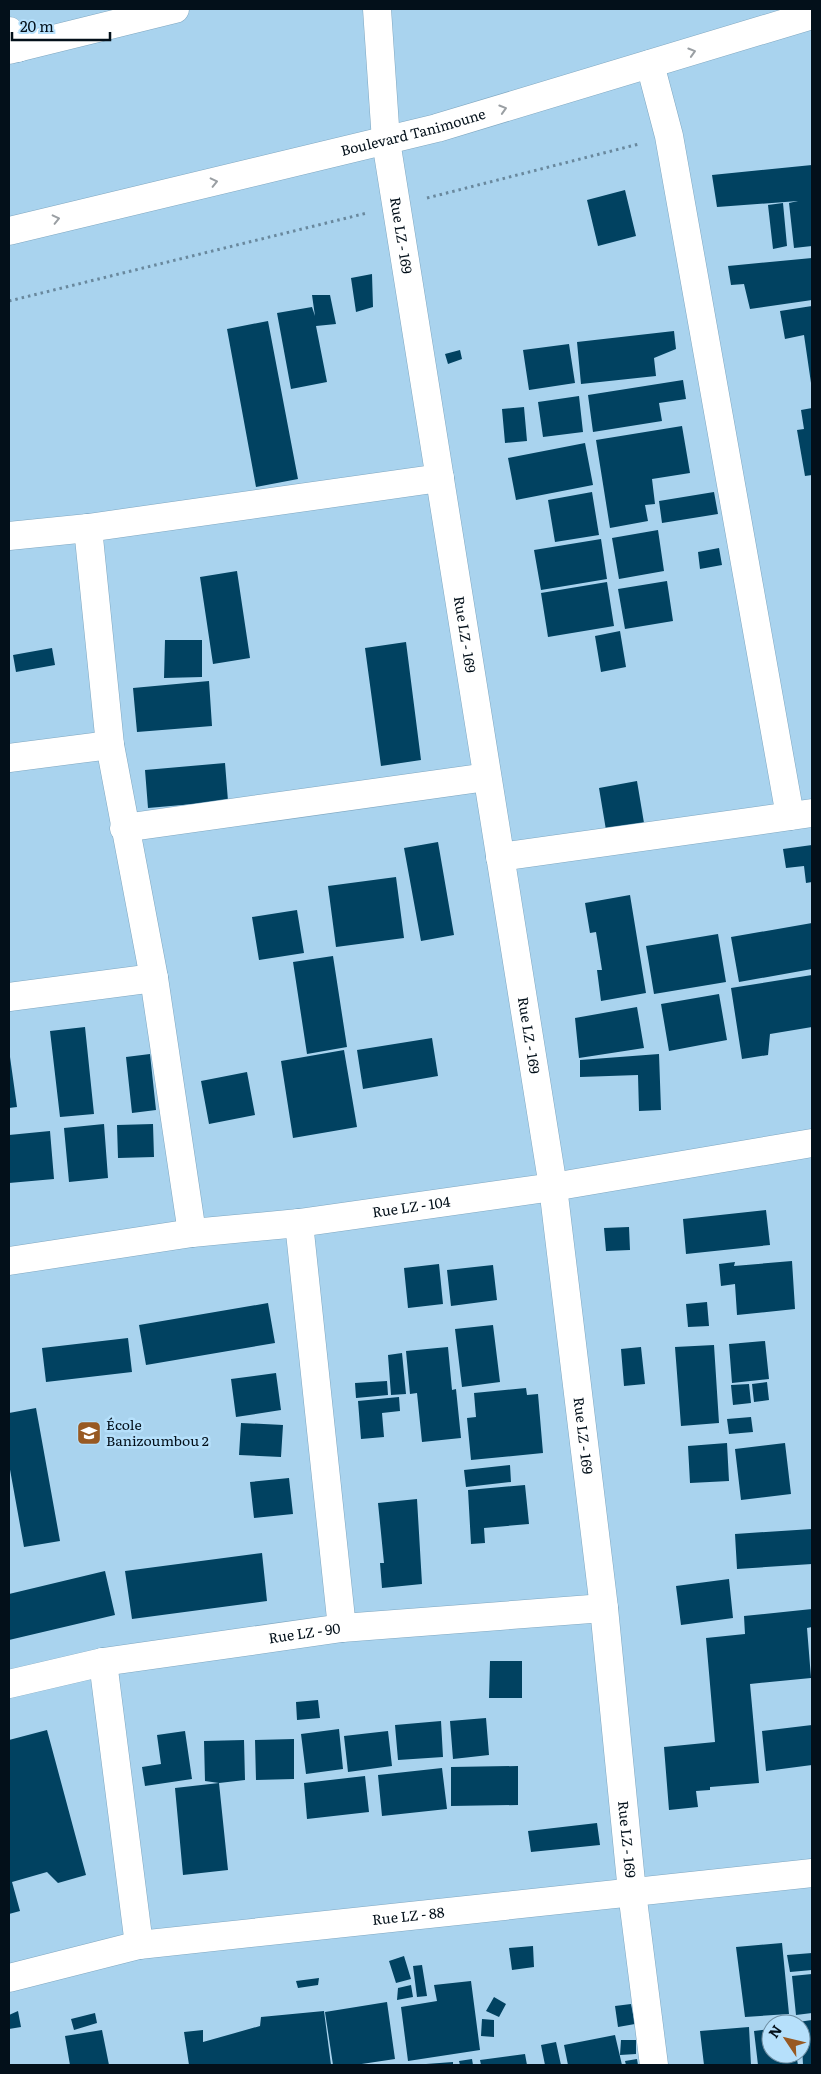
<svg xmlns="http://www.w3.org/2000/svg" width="821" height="2074" viewBox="0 0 821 2074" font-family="Literata,serif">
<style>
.building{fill:#014261}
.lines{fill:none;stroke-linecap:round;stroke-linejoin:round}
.minor-casing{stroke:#7fa7c1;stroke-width:29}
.major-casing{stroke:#7fa7c1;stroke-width:29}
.path{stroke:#69889d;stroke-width:3;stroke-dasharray:2.5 4;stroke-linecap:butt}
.minor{stroke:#fff;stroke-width:28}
.major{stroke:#fff;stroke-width:28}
.oneway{stroke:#9a9fa3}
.labels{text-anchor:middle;stroke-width:5;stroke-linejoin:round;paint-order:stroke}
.street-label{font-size:14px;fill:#03101a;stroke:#b6e0fb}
.poi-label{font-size:14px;fill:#03101a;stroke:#b6e0fb;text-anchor:start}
</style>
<rect width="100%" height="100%" fill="#a9d3ee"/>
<path class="building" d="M812 165V246L794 248 789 203 798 201 717 207 712 175Z
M625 190 636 236 598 246 587 200Z
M783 203 787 246 773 249 768 205Z
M812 258V300L750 309 744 284 731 285 728 266Z
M372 274 373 307 356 312 351 278Z
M312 295H330L336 324 316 326 327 382 291 389 277 313 312 307 315 316Z
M812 306V383H811L804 335 785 339 780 311Z
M268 321 298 479 256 487 227 329Z
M674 331 676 349 654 358 656 376 581 384 577 342Z
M569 344 575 383 529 390 523 350Z
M460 350 462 359 448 364 445 354Z
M683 380 686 399 659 403 662 421 593 432 588 395Z
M579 396 583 432 543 437 538 402Z
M524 407 527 441 505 443 502 409Z
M812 408V475L805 476 797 430 804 429 801 410Z
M682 426 690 473 652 479 655 504 645 505 648 521 610 528 596 440Z
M585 443 593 485 516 500 508 458Z
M592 492 599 535 555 542 548 500Z
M714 492 718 514 662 523 659 501Z
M658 530 664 571 619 579 612 538Z
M601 539 607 579 541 590 534 550Z
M719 548 722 565 700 569 698 552Z
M237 571 250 658 213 664 200 577Z
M667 581 673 621 625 629 618 589Z
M607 582 614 626 548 637 541 593Z
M620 631 626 667 601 672 595 636Z
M165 640H202V677L164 678Z
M406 642 421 760 381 766 365 648Z
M52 648 55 665 16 672 13 655Z
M209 681 212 726 137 732 133 688Z
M225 763 228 801 148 808 145 770Z
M637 781 644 823 606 830 599 788Z
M438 842 454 935 421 941 404 848Z
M812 845V882L806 883 804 866 786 868 783 849Z
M396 877 404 938 336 947 328 886Z
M630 895 646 993 601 1001 597 970H602L596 932 590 933 585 903Z
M297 910 304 953 259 960 252 917Z
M812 923V969L739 982 731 937Z
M718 934 726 982 654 994 646 946Z
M333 956 347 1047 307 1054 293 962Z
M812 975V1027L770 1034 768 1055 742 1059 731 988Z
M719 994 727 1040 669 1051 661 1004Z
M637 1007 644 1048 579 1058 575 1018Z
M85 1027 94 1114 60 1117 50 1031Z
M432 1038 438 1076 363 1089 357 1050Z
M344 1050 357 1127 293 1138 281 1061Z
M150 1054 156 1110 132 1113 126 1057Z
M659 1054 661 1110 639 1111 638 1075 580 1077V1060Z
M10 1057 17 1107 9 1108V1058Z
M247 1072 255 1115 209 1124 201 1081Z
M104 1124 108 1178 69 1182 64 1128Z
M153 1124 154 1157 118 1158 117 1125Z
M50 1131 54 1179 9 1183V1135Z
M766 1210 770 1245 686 1254 683 1219Z
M629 1227 630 1250 606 1251 604 1228Z
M792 1261 795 1309 737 1315 735 1284 721 1286 719 1264 735 1262 734 1266Z
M439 1264 443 1304 408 1308 404 1268Z
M493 1265 497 1300 451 1306 447 1270Z
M707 1302 709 1326 688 1327 686 1304Z
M268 1303 275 1343 146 1365 139 1325Z
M493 1325 500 1382 462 1387 455 1329Z
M128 1338 132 1372 46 1382 42 1348Z
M765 1341 769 1379 732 1383 729 1344Z
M714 1345 719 1423 681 1426 675 1347Z
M448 1347 452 1390 456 1389 461 1438 422 1442 417 1393 410 1394 406 1351Z
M641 1347 645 1384 624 1386 621 1349Z
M402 1353 406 1394 391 1395 388 1355Z
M276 1373 281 1410 236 1417 231 1379Z
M387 1381 388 1395 356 1398 355 1383Z
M767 1382 769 1400 754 1402 752 1384Z
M749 1384 751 1403 733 1405 731 1385Z
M526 1388 527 1395 538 1394 543 1453 471 1460 467 1418 476 1417 474 1393Z
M399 1397 400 1411 382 1413 384 1437 361 1439 358 1401Z
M36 1408 60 1541 24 1547 9 1464V1413Z
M751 1417 753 1432 729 1434 727 1419Z
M241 1423 283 1425 281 1457 239 1455Z
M727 1443 729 1481 690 1483 688 1446Z
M785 1443 791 1494 741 1500 735 1449Z
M510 1465 511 1482 466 1487 464 1470Z
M289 1478 293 1514 254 1518 250 1482Z
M525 1485 529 1524 484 1528 485 1543 471 1544 468 1490Z
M417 1499 422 1584 382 1588 380 1563H384L378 1503Z
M812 1529V1564L737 1569 735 1534Z
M262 1553 267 1601 132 1619 125 1571Z
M105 1571 115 1615 9 1640V1594Z
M729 1579 733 1618 681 1625 676 1586Z
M812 1609V1627L807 1628 811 1678 750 1684 759 1783 710 1787V1790L696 1791 698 1807 669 1810 664 1747 715 1742 706 1638 745 1634 744 1616Z
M490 1661H522V1698H489Z
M318 1700 320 1718 297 1720 296 1702Z
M486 1718 489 1755 453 1759 450 1721Z
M441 1721 443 1757 398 1760 395 1725Z
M812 1725V1765L766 1771 762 1731Z
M339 1729 343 1769 306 1774 301 1734Z
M47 1730 86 1875 58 1883 47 1872 12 1882 20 1911 9 1914V1740Z
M185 1731 192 1779 145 1786 142 1767 161 1764 157 1735Z
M388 1731 392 1766 348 1772 344 1736Z
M294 1739V1779L256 1780 255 1740Z
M244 1740 245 1780 219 1783 228 1870 183 1875 175 1788 219 1783 205 1781 204 1741Z
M518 1766V1805L451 1806V1767Z
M442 1768 447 1809 382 1816 378 1775Z
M365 1776 369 1812 307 1819 304 1783Z
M597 1823 600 1845 531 1852 528 1831Z
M782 1943 789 2014 745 2017 736 1947Z
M533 1946 534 1967 512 1970 509 1948Z
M812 1953V1970L790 1972 787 1955Z
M404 1956 411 1979 396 1983 389 1961Z
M422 1965 427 1996 417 1997 413 1966Z
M812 1974V2013L796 2015 792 1976Z
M319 1978 318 1985 298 1988 296 1981Z
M471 1981 480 2050 408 2061 401 2007 437 2001 434 1985Z
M411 1985 413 1997 397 2000 398 1988Z
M494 1997 506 2004 499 2017 486 2011Z
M387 2002 395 2059 355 2065H333L325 2012Z
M631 2004 635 2024 618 2027 615 2006Z
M18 2011 21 2027 9 2029V2015Z
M324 2011 331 2065H189L184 2032 203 2030V2042L260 2026 261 2017Z
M95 2013 97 2023 74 2030 71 2019Z
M482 2019 494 2020V2037L481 2036Z
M812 2020V2065H803L801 2024 798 2022Z
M749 2027 751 2065H704L700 2031Z
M771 2029V2054H796L798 2065H758L754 2031Z
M102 2030 109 2065H70L65 2036Z
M615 2035 622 2065H568L564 2045Z
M621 2040H636V2054L620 2055Z
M556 2042 561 2065H545L541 2045Z
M525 2054 527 2065H481L480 2060Z
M472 2059 473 2065H460L459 2061Z
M637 2059 638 2065H626L625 2061Z
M453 2062V2065H426V2064Z"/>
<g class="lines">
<defs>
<g id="minor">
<path id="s1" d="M377 9 386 141 553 1187 604 1608 632 1892 654 2065"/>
<path d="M9 31 18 48"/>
<path d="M650 64 669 136 790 816"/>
<path d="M88 528 110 745 154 978 192 1233"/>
<path d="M9 536 88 528 440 478"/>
<path d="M9 758 110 745"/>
<path d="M124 828 487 777"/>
<path d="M500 857 812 813"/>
<path d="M9 997 154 978"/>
<path d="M299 1223 342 1628"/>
<path id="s2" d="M9 1261 192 1233 299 1223 553 1187 812 1143"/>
<path d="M103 1662 139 1945"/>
<path id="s3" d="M9 1684 103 1662 342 1628 604 1608"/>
<path id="s4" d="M9 1978 139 1945 812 1873"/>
</g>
<g id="major">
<path d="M9 50 175 9"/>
<path id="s5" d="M9 231 437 128 812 15"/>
</g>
</defs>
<use href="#minor" class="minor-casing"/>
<use href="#major" class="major-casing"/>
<path class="path" d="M427 198 639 144
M9 301 367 213"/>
<use href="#minor" class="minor"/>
<use href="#major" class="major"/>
</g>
<defs><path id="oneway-chevron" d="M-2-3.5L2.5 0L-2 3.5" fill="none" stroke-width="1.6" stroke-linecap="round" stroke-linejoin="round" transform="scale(1.25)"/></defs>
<g class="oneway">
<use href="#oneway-chevron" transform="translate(692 52) rotate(-17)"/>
<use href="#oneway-chevron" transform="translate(503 109) rotate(-17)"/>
<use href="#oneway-chevron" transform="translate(214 182) rotate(-13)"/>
<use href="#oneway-chevron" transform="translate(56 219) rotate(-13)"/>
</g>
<defs>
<symbol id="school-square" viewBox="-11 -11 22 22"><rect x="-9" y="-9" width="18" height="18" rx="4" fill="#985922" stroke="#b6e0fb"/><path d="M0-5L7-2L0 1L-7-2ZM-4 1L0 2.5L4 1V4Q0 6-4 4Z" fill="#fff"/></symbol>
</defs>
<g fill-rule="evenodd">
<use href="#school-square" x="75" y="1419" width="28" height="28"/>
</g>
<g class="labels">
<g class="street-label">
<text dy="5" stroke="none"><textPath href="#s5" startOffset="416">Boulevard Tanimoune</textPath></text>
<text dy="5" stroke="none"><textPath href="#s1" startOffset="228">Rue LZ - 169</textPath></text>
<text dy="5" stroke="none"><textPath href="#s1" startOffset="632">Rue LZ - 169</textPath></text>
<text dy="5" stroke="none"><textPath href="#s1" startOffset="1038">Rue LZ - 169</textPath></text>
<text dy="5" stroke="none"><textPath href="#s2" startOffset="406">Rue LZ - 104</textPath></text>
<text dy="5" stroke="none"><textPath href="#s1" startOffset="1442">Rue LZ - 169</textPath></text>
<text dy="5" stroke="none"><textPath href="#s3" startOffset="300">Rue LZ - 90</textPath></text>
<text dy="5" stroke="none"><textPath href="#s1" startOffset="1848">Rue LZ - 169</textPath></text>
<text dy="5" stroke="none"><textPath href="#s4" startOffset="405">Rue LZ - 88</textPath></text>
</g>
<g class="poi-label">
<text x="106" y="1430">École<tspan x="106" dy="16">Banizoumbou 2</tspan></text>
</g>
</g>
<rect width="821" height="2074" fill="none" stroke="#03101a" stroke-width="20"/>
<g transform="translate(786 2039) rotate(305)"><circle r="24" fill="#b6e0fb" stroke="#6e8da1"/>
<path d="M0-4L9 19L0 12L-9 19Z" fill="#985922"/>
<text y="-8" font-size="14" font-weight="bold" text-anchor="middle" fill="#03101a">N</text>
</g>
<path d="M12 32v8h98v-8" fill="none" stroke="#03101a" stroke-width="2.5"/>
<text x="20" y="32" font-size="15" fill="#03101a" stroke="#b6e0fb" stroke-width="4" paint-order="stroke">20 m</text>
</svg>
